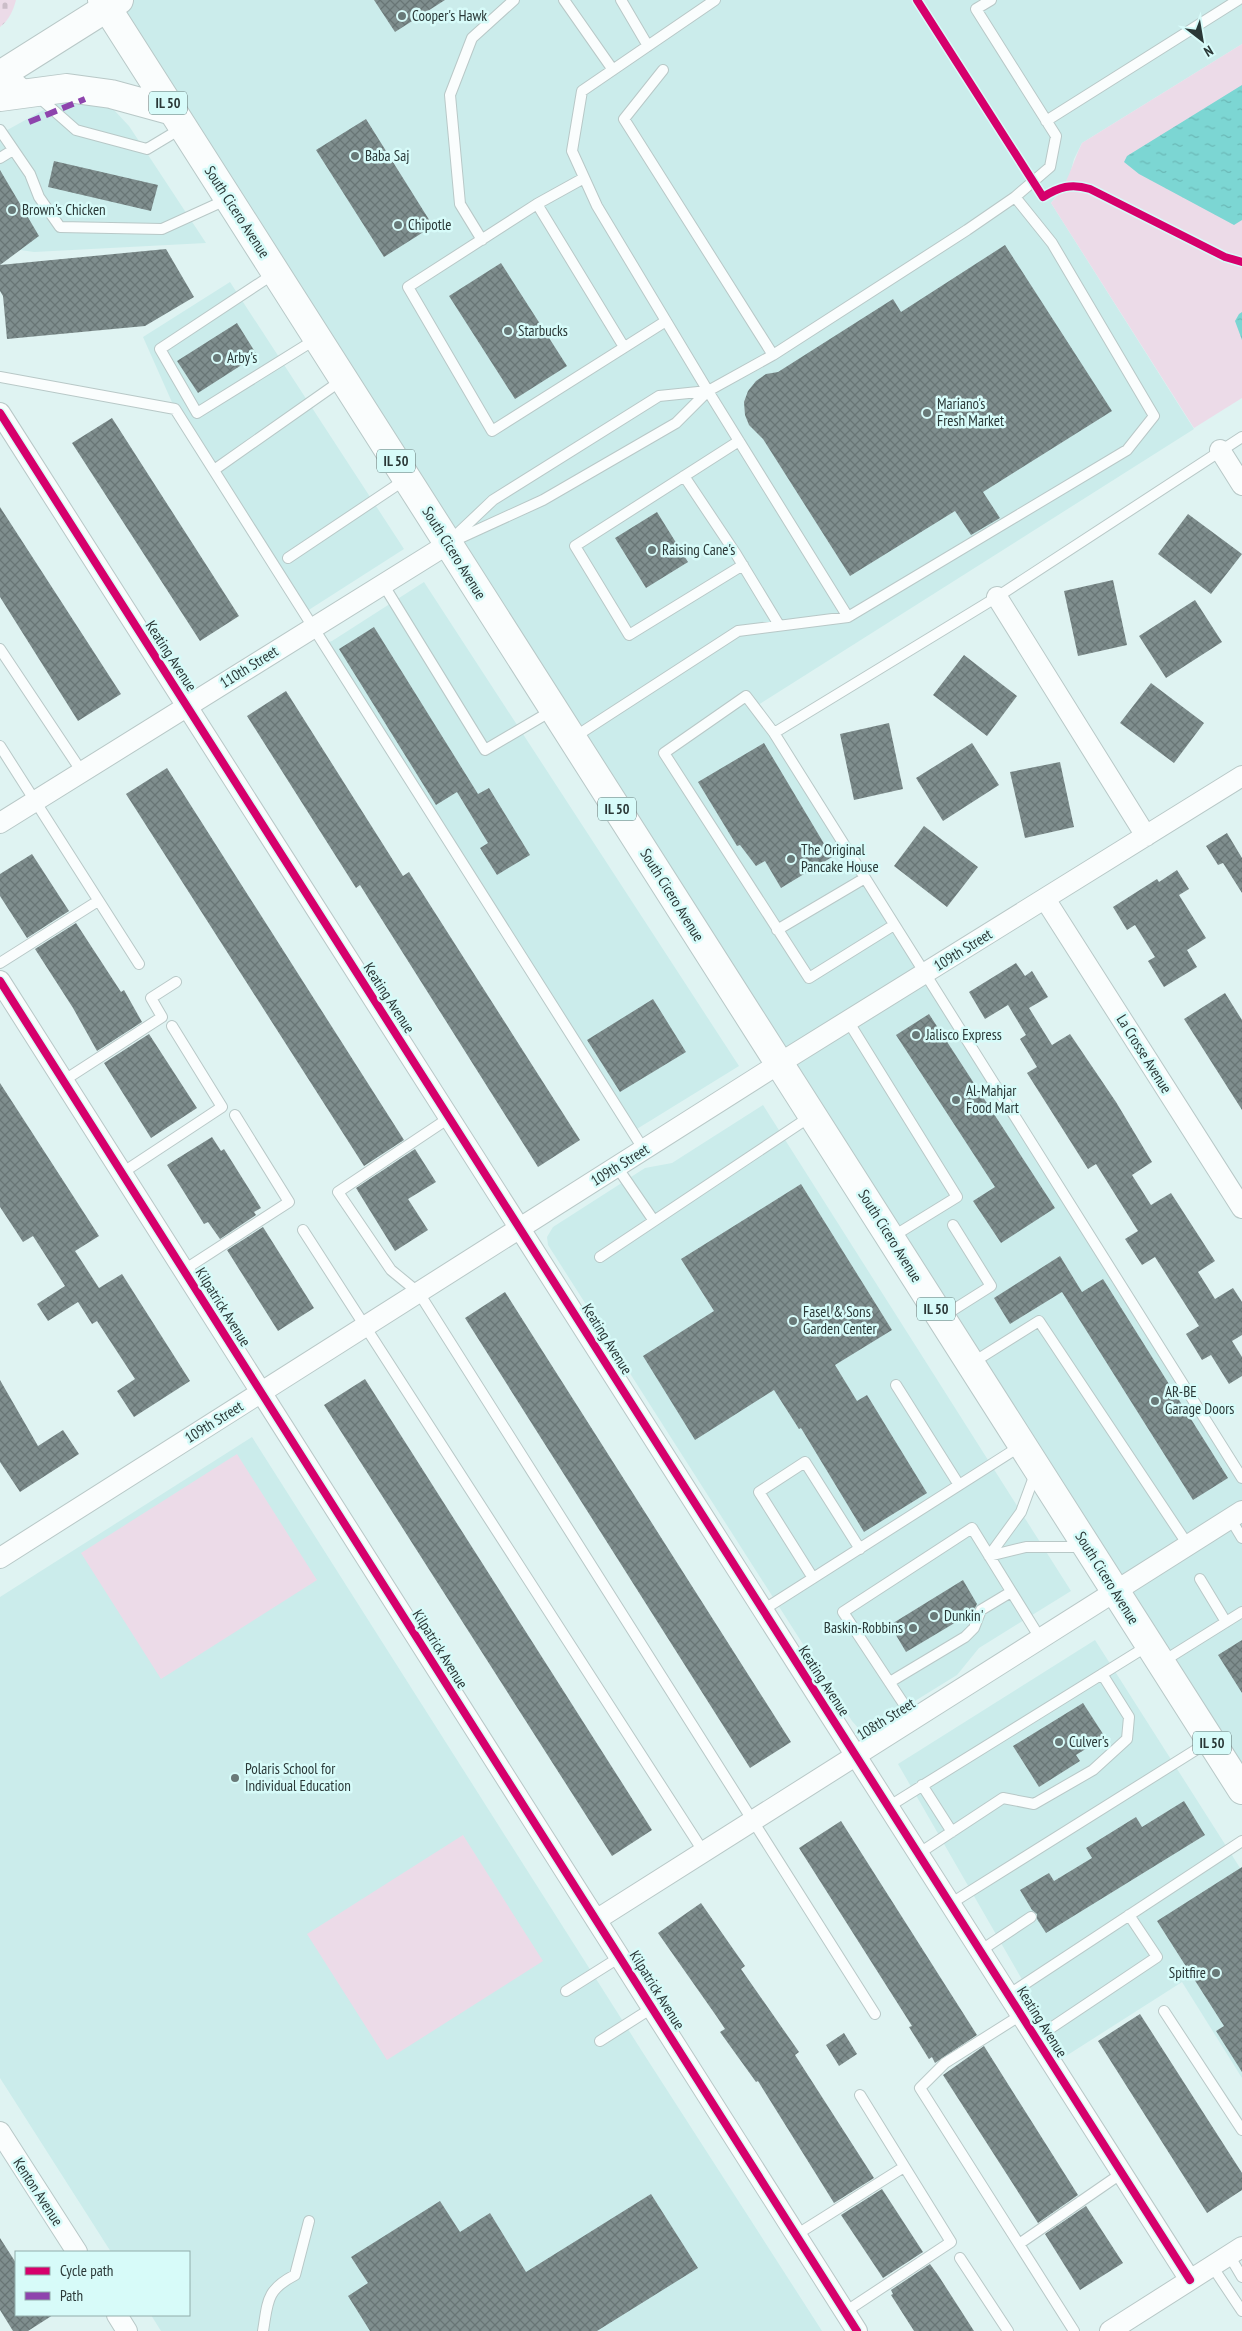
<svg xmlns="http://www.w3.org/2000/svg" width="1242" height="2331" viewBox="0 0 1242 2331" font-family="'PT Sans Narrow',sans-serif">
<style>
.built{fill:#cbeceb}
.grass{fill:#ecdbe8}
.cemetery{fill:url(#cemetery-stones)}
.water{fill:url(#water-ripples)}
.building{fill:url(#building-cross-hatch)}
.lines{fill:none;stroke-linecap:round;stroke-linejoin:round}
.lane-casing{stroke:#b8c8c7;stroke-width:12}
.street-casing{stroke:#b8c8c7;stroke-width:22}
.secondary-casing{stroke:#b8c8c7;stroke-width:30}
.primary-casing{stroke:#b8c8c7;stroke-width:30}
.lane{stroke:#fafdfd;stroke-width:10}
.street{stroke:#fafdfd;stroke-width:20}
.secondary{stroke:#fafdfd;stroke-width:28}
.primary{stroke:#fafdfd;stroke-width:28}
.quiet{stroke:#8e44ad;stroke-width:6;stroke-dasharray:12 6;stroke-linecap:butt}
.cycleway-casing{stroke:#d7fbf9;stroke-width:11}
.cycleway{stroke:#d6006c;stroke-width:8}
.poi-dot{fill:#697978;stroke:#d7fbf9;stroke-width:2}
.labels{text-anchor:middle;stroke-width:5;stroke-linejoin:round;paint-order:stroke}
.shield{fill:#d7fbf9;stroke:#5e7271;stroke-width:1}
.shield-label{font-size:14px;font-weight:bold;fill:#2a3837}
.poi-label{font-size:15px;fill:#2a3837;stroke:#d7fbf9;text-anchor:start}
.street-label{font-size:15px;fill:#2a3837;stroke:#d7fbf9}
</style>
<defs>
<pattern id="cemetery-stones" width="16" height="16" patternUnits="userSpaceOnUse" patternTransform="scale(1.25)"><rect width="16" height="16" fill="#ecdbe8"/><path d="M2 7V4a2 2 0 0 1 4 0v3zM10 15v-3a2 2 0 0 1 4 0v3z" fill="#cbbdc8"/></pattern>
<pattern id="water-ripples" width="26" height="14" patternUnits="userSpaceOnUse" patternTransform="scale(1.25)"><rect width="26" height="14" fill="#7cd6d3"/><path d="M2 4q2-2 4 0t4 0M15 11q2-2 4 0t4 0" fill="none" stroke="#6bb8b6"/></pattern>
<pattern id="building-cross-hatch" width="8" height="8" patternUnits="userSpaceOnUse" patternTransform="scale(1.25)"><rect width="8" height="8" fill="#7f8e8e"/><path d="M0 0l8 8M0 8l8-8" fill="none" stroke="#687575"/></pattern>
</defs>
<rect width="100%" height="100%" fill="#dff3f2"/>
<path class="built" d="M119 0H1242V44L1082 143 1074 159 1069 178 1051 203 1194 429 755 707 1242 1478V1790L107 8Z
M98 101 114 110 129 126 206 243 34 252 0 247V134L58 102Z
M230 282 404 549 304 613 175 409 143 337Z
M424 582 739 1066 632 1132 323 644 332 641Z
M763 1105 1071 1591 979 1648 957 1675 868 1730 859 1729 852 1721 548 1245 547 1237 553 1227 645 1168 672 1163Z
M252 1437 638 2045 822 2331H161L151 2315H189V2252H111L0 2078V1597Z
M1095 1640 1242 1871V2078L1182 1982 1066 2056 898 1764Z"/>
<path class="grass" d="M1242 44V398L1194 428 1051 203C1068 185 1072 164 1082 143Z
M237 1454 317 1580 161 1679 81 1553Z
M463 1835 543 1961 387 2060 307 1934Z"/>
<path class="cemetery" d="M0 0H16C13 11 9 20 0 27Z"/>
<path class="water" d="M1242 85V220L1234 225 1139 174 1124 162 1127 156Z
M1242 312V340L1235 321 1239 314Z"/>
<path class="building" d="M374 0H445L395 32Z
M366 119 433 226 384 257 316 150Z
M54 161 158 185 151 211 48 187Z
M0 170 39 236 0 265Z
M1005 245 1112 411 983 492 1000 518 971 535 955 511 850 576 763 439 749 425 745 415 744 402 748 391 756 381 766 374 778 372 893 299 901 312Z
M166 249 194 297 145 326 7 339 3 296 0 291V265Z
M501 263 567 366 515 399 449 296Z
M237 323 257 355 198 393 177 361Z
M112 418 239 616 200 641 72 443Z
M0 507 121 694 78 721 0 597Z
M657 512 688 562 646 588 615 538Z
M1188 514 1242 554 1211 594 1158 554Z
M1113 580 1127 645 1078 656 1064 591Z
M1195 600 1222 642 1166 678 1139 636Z
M374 627 478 794 489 788 530 855 497 875 480 848 488 843 457 792 436 805 339 649Z
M964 655 1017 696 987 736 933 695Z
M1151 683 1204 723 1174 763 1120 723Z
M286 691 403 876 409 872 580 1140 538 1167 360 885 356 888 247 716Z
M889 723 903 789 854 800 840 734Z
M764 743 832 857 781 888 765 861 756 866 740 845 737 846 698 782Z
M972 743 999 785 943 821 916 778Z
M1060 762 1074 827 1025 838 1010 772Z
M167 768 404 1140 364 1166 126 794Z
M924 826 978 867 947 907 894 866Z
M1227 833 1242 858V893L1223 863 1218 865 1206 846Z
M32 854 69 911 27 938 0 896V874Z
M1177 870 1189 889 1179 895 1206 938 1187 950 1197 967 1164 987 1148 961 1155 957 1135 925 1127 930 1113 907 1157 879 1159 882Z
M76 923 121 992 124 990 142 1022 97 1051 73 1008 35 949Z
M1016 963 1025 976 1032 971 1048 997 1029 1008 1052 1045 1070 1034 1116 1102 1152 1162 1132 1175 1151 1205 1171 1193 1215 1261 1198 1272 1215 1299 1233 1288 1242 1302V1335L1232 1341 1242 1357V1376L1229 1384 1211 1355 1202 1360 1186 1334 1199 1326 1155 1257 1142 1265 1125 1239 1138 1231 1096 1164 1088 1169 1027 1073 1037 1067 1020 1039 1026 1035 1008 1005 985 1019 969 992Z
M1225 993 1242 1020V1110L1184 1019Z
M653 999 686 1052 620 1092 587 1040Z
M929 1014 1055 1208 1001 1243 973 1201 995 1187 896 1035Z
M149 1034 197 1108 151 1138 104 1063Z
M0 1083 99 1236 75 1251 99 1288 122 1274 190 1381 134 1417 117 1391 135 1379 97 1321 92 1324 78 1302 48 1321 37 1304 65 1286 33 1236 23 1242 0 1207Z
M212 1137 221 1151 224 1149 261 1208 254 1212 256 1215 220 1239 208 1222 204 1224 167 1165Z
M415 1149 436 1182 408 1199 428 1230 395 1251 356 1188Z
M801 1184 892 1330 835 1365 857 1401 867 1395 927 1493 864 1532 801 1428 799 1429 774 1390 695 1440 643 1356 714 1311 681 1259Z
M263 1227 314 1308 278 1331 227 1250Z
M1060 1256 1082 1292 1103 1279 1228 1478 1193 1500 1062 1292 1010 1324 994 1298Z
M505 1292 791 1742 750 1768 465 1318Z
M365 1379 652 1830 612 1856 324 1405Z
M0 1380 38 1446 63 1430 79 1454 20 1492 0 1462Z
M963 1580 977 1604 973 1612 906 1652 890 1625Z
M1242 1640V1693L1218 1655Z
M1083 1703 1105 1737 1076 1755 1080 1761 1039 1787 1013 1746Z
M1184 1801 1205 1835 1046 1933 1037 1919V1914L1032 1910 1020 1890 1049 1873 1054 1881 1092 1858 1086 1848 1136 1817 1142 1827Z
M841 1821 977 2035 935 2063 932 2057 929 2059 909 2027 912 2026 799 1848Z
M1242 1867V2072L1216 2031 1224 2026 1157 1921Z
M701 1903 745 1966 741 1969 799 2052 795 2055 874 2178 834 2203 758 2081 756 2082 720 2032 725 2029 717 2017 658 1933Z
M1140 2014 1242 2173V2190L1207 2213 1098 2041Z
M844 2033 857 2054 839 2066 826 2045Z
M984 2046 1078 2195 1038 2223 943 2075Z
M882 2189 923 2252 883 2278 841 2215Z
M651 2194 698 2268 597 2331H370L348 2296 368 2283 351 2257 440 2201 460 2232 490 2213 526 2272Z
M1086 2206 1123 2263 1080 2290 1045 2234Z
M0 2238 16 2263V2315H53L28 2331H13L0 2310Z
M930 2264 938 2275 974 2331H914L891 2295 893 2294 891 2290Z"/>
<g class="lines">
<defs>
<path id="lane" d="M564 0 613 70
M621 0 648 46
M715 0 582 91 572 151 597 206 708 391 848 617
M663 70 624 119 773 355
M9 71 76 130 147 149 182 128
M1046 121 1238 0
M0 130 30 174 39 197 60 227 162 229 228 199
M0 158 13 150
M584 178 537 204 408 287 492 431 666 321
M537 204 624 347
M482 240 460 204 450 95 472 38 514 0
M275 273 160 349 197 413 316 339
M0 377 175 409 644 1150
M739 441 575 546 629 635 743 565
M214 470 342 380
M684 476 736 554 779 625
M454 537 493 500 659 396 708 391
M449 543 543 500 676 423 708 391 773 355 967 230 1015 197 1050 167 1056 136 976 9 991 0
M288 558 406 479
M383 584 485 750 553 710
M0 649 82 772
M774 733 997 597 1242 437
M573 738 738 631 848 617 1127 450 1154 416 1052 243 1015 197
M0 746 139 964
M894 925 809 978 664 753 746 696 774 733 1242 1478
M777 930 865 878
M0 963 98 901
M848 1021 957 1197 892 1237
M63 1081 162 1017 151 998 176 982
M449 1118 338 1192 391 1270 419 1293 875 2014
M617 1167 654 1221
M122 1173 222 1107 172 1026
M303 1230 703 1851
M600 1257 811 1116
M184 1270 289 1202 235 1115
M942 1317 991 1286 953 1225
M972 1363 1039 1321 1188 1545
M896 1385 959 1485
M1230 1518 1242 1538
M989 1556 1021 1512 1035 1474
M989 1556 1026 1547H1084
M813 1578 759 1492 805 1462 860 1549
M1200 1579 1226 1622
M763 1610 1022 1445
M1162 1662 1242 1612
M890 1682 965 1637 974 1628 981 1610 1011 1592
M913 1718 843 1612 972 1528 1040 1638
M922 1785 952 1832
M888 1807 1149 1645
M918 1854 1003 1798 1034 1804 1093 1770 1127 1739 1129 1717 1102 1674
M950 1904 1210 1741
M980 1951 1031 1917
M566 1991 620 1957
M1008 1995 1242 1841
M1164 2011 1242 2130
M1021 2015 945 2063 920 2088 1074 2331
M1036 2038 1157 1957 1129 1915
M600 2041 652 2008
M796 2235 904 2167
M1019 2244 1122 2173
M1229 2255 1242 2277
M960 2258 1008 2331
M1212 2266 1242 2311
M845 2312 951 2242 860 2095
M263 2331C268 2301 266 2290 295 2275L309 2221"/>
<path id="street" d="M0 413 1190 2280
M1220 450 1242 485
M997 597 1146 836
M0 823 448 544
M1045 899 1242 1208
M0 981 857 2331
M0 1558 780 1063 1242 776
M596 1920 1242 1511
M0 2132 77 2252
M117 2315 127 2331
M1110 2331 1242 2247"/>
<path id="secondary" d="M0 75 119 0"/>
<path id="primary" d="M102 0 1242 1790
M0 97 67 88 111 94 173 111"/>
</defs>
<use href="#lane" class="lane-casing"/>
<use href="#street" class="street-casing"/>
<use href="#secondary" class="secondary-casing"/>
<use href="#primary" class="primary-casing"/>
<use href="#lane" class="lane"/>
<use href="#street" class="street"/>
<use href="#secondary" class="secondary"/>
<use href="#primary" class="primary"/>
<path class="quiet" d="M29 122 85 99"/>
<defs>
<path id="cycleway" d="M917 0 1043 197C1059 187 1071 183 1090 189L1225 257 1242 262
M0 413 1190 2280
M0 981 857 2331"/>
</defs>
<use href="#cycleway" class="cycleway-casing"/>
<use href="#cycleway" class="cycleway"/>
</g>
<g class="poi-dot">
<circle cx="402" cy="16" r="5"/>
<circle cx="355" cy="156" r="5"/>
<circle cx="12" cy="210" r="5"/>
<circle cx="398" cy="225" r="5"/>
<circle cx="508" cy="331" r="5"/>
<circle cx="217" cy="358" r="5"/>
<circle cx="927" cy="413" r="5"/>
<circle cx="652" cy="550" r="5"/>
<circle cx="791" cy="859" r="5"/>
<circle cx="916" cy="1035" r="5"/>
<circle cx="956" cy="1100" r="5"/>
<circle cx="793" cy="1321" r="5"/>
<circle cx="1155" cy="1401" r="5"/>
<circle cx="934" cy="1616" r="5"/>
<circle cx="913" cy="1628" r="5"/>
<circle cx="1059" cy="1742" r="5"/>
<circle cx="235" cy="1778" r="5"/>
<circle cx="1216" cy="1973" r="5"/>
</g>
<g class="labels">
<g class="shield">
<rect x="149" y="91.5" width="38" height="23" rx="4"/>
<rect x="377" y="449.5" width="38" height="23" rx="4"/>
<rect x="598" y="797.5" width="38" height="23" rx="4"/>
<rect x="917" y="1297.5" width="38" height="23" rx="4"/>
<rect x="1193" y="1731.5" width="38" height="23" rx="4"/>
</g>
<g class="shield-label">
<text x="168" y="108">IL 50</text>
<text x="396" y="466">IL 50</text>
<text x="617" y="814">IL 50</text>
<text x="936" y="1314">IL 50</text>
<text x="1212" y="1748">IL 50</text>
</g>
<g class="poi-label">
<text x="412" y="21">Cooper's Hawk</text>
<text x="365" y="161">Baba Saj</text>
<text x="22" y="215">Brown's Chicken</text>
<text x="408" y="230">Chipotle</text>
<text x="518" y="336">Starbucks</text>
<text x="227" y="363">Arby's</text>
<text x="937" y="409">Mariano's<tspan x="937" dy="17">Fresh Market</tspan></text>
<text x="662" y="555">Raising Cane's</text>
<text x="801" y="855">The Original<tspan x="801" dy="17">Pancake House</tspan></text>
<text x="926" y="1040">Jalisco Express</text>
<text x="966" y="1096">Al-Mahjar<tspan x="966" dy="17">Food Mart</tspan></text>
<text x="803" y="1317">Fasel &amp; Sons<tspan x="803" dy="17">Garden Center</tspan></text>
<text x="1165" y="1397">AR-BE<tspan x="1165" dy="17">Garage Doors</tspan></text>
<text x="944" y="1621">Dunkin'</text>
<text x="903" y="1633" text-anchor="end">Baskin-Robbins</text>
<text x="1069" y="1747">Culver's</text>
<text x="245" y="1774">Polaris School for<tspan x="245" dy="17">Individual Education</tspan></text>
<text x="1206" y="1978" text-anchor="end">Spitfire</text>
</g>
<g class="street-label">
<text transform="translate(237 212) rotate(57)" y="5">South Cicero Avenue</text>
<text transform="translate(454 553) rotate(58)" y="5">South Cicero Avenue</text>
<text transform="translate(171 656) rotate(57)" y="5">Keating Avenue</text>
<text transform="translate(249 667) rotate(-32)" y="5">110th Street</text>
<text transform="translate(672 895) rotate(58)" y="5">South Cicero Avenue</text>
<text transform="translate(963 950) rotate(-32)" y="5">109th Street</text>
<text transform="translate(389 998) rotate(57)" y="5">Keating Avenue</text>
<text transform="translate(1144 1054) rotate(58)" y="5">La Crosse Avenue</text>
<text transform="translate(620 1165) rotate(-32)" y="5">109th Street</text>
<text transform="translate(890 1236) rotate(58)" y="5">South Cicero Avenue</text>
<text transform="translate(223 1307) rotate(58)" y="5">Kilpatrick Avenue</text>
<text transform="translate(607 1339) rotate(58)" y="5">Keating Avenue</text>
<text transform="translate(214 1422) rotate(-32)" y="5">109th Street</text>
<text transform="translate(1107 1578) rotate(58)" y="5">South Cicero Avenue</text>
<text transform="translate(440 1649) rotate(58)" y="5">Kilpatrick Avenue</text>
<text transform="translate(824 1681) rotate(57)" y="5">Keating Avenue</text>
<text transform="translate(886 1719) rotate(-32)" y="5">108th Street</text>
<text transform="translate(657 1990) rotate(58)" y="5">Kilpatrick Avenue</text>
<text transform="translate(1042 2022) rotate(58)" y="5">Keating Avenue</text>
<text transform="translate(38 2192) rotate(57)" y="5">Kenton Avenue</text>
</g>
</g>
<rect x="15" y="2251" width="175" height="65" fill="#d7fbf9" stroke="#92adab"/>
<rect x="25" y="2267" width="25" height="8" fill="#d6006c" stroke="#92adab"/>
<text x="60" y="2276" font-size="15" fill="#2a3837">Cycle path</text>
<rect x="25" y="2292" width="25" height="8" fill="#8e44ad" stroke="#92adab"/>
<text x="60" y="2301" font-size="15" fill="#2a3837">Path</text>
<g transform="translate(1202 40) rotate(149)" stroke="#d7fbf9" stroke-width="4" paint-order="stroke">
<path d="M0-4L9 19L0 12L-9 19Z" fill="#2a3837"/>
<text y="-8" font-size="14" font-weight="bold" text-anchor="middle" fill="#2a3837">N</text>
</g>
</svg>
